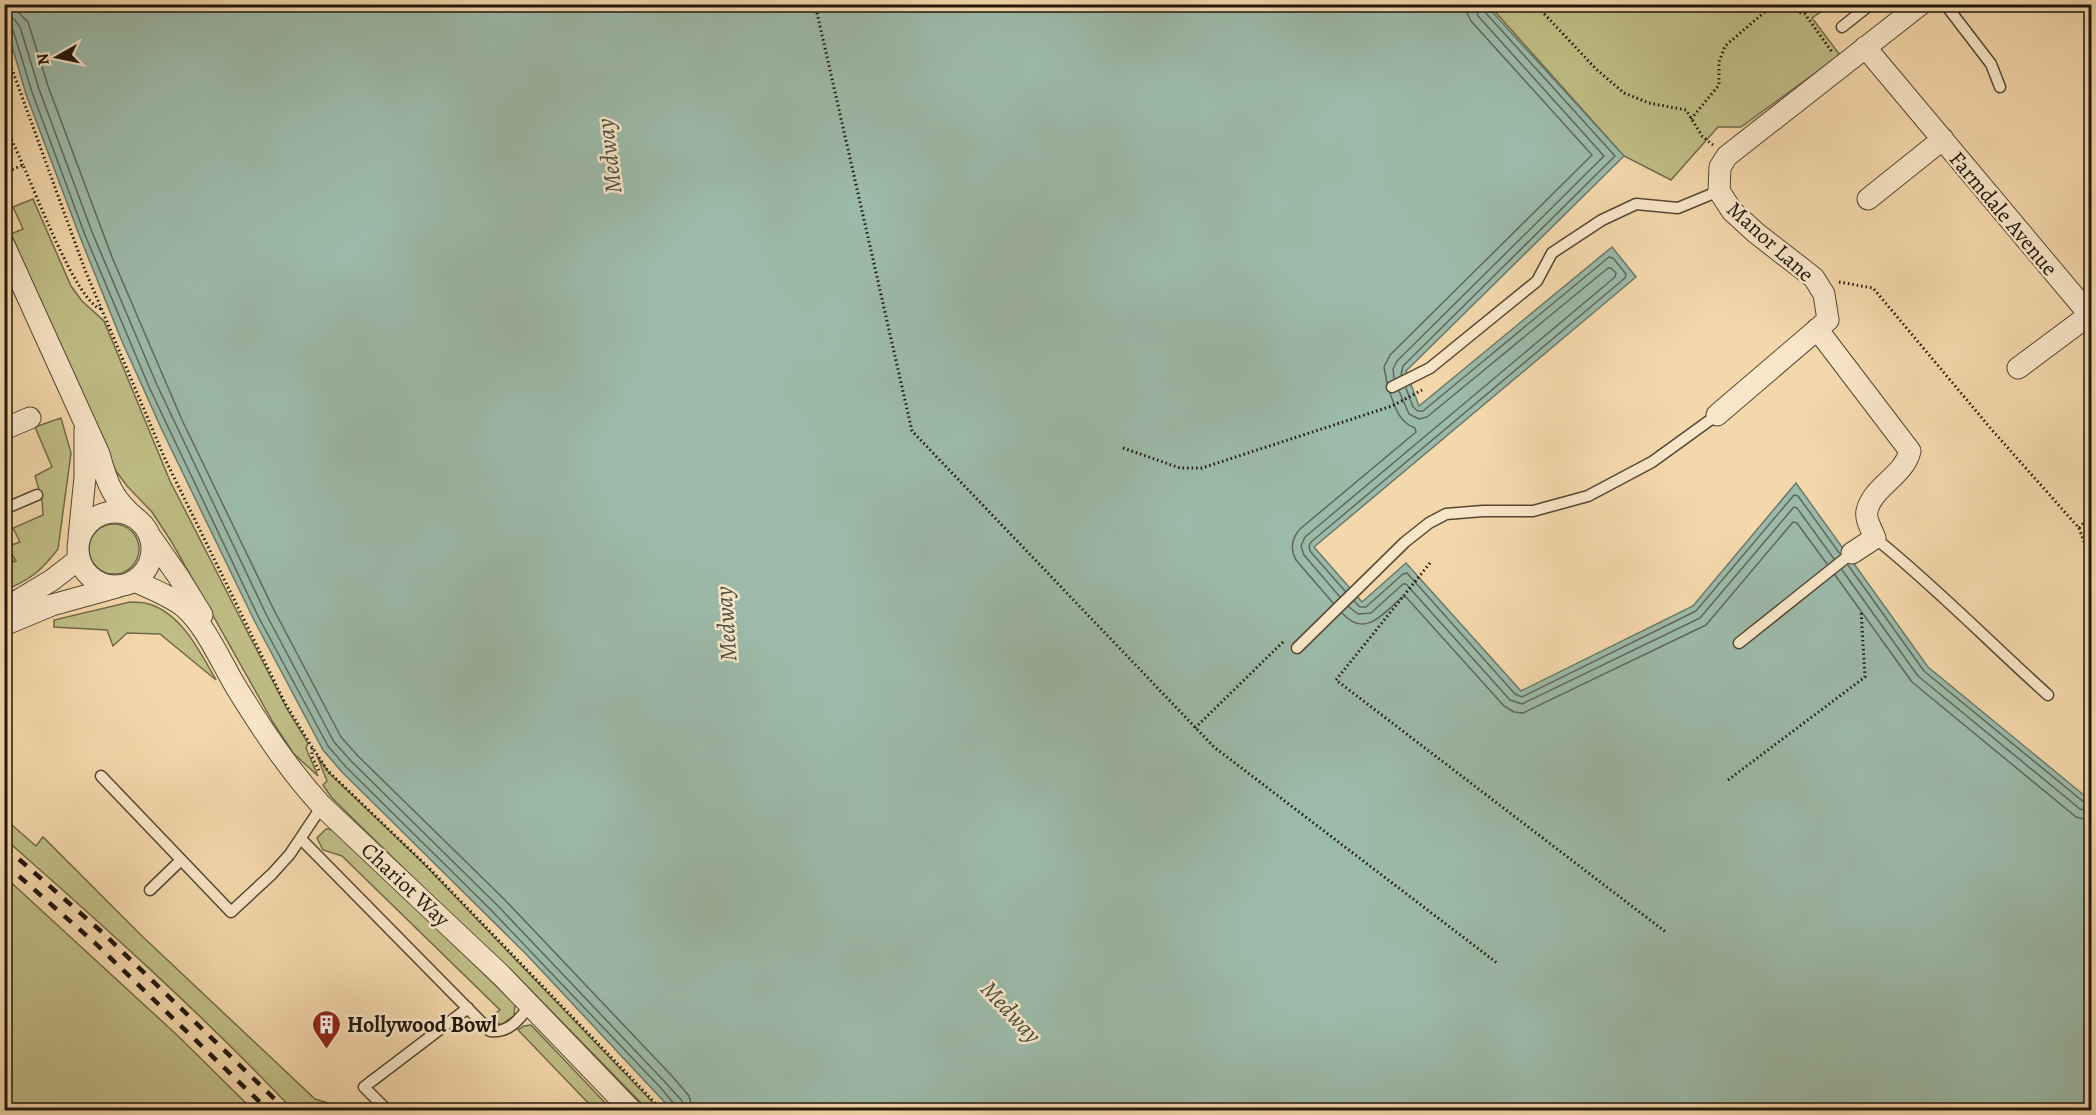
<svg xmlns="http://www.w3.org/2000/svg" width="2096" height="1115" viewBox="0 0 2096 1115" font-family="Alegreya,serif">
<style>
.green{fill:#c0be86;stroke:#706a4a;stroke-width:1.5}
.water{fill:#9cbaa9;stroke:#6a796b;stroke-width:1.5}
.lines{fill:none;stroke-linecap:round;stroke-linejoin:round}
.shore{stroke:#5e685b;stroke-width:1.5}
.lane-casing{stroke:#554734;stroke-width:13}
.street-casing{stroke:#554734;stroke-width:23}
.path{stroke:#20170d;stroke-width:3;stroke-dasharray:1.5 3;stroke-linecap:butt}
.lane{stroke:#f8e6c8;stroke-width:10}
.street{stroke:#f8e6c8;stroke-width:21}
.rail{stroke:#20170d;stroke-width:4.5;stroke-dasharray:10 10;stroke-linecap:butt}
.labels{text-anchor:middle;stroke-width:5;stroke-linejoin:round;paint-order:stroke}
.street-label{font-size:22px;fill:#20170d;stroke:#f8e6c8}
.poi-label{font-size:22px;font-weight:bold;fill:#20170d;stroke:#f8e6c8;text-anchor:start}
.water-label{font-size:24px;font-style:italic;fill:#4b5044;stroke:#f8e6c8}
</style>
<rect width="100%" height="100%" fill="#f4d8ab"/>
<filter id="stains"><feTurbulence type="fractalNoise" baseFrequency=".00333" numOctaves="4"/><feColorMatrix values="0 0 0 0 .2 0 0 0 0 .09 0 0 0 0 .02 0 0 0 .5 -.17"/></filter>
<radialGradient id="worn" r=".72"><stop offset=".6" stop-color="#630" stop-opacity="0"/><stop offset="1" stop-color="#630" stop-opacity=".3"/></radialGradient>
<path class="green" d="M1489 5H1831L1812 18 1840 55 1741 127H1718L1671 180 1624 156Z
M33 199 71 286 82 301 104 321 170 481 287 709 308 743 306 748 318 776 294 754 274 724 171 541 152 512 127 486 116 471 11 234 23 229 13 207Z
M61 418 71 453 58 549C41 571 30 580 5 590L4 572 10 568 5 559V548L14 562 16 561 5 543V536L9 546 20 542 13 528 43 515 42 500 35 476 52 467 35 427Z
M89 549a25 25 0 1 1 50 0a25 25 0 1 1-50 0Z
M130 602C136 602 143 602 149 604 182 614 200 652 216 680L160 634 127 633 113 646 107 630 54 627V620Z
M317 756 329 773 421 861 660 1110H648L513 972 488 951 332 798 323 785 327 781Z
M5 819 36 846 43 837 143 937 315 1099 350 1110H293C202 1014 104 926 5 839Z
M326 829 335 830 515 1004 514 1016 501 1025 490 1017 500 1010 342 856 323 850 317 838Z
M4 876 177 1035 253 1110H5L4 947 8 944 5 940Z
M531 1025 612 1110H595L518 1030 524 1026Z"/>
<path class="water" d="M4 5H1486L1624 156 1406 371 1419 406 1612 247 1636 277 1314 547 1362 602 1406 563 1521 691 1693 606 1796 483 1928 667 2091 801V1110H672L526 954 342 772 323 750 254 620 162 430 121 339 80 237 26 94 5 22Z"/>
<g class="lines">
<path class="shore" d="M4 8 18 12 28 22 48 86 112 257 182 420 274 610 341 737 358 756 504 899 672 1076 689 1096 693 1110
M4 17 14 19 20 27 39 89 92 232 157 385 266 614 334 742 352 762 498 906 665 1082 682 1101 684 1110
M4 25 10 26 13 30 32 92 85 235 150 389 259 618 328 746 346 767 492 911 660 1087 675 1105 676 1110
M1401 375 1403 366 1615 156 1484 11 1482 4
M1394 378 1393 369 1397 361 1604 156 1478 16 1475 4
M1387 383 1384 367 1390 355 1592 155 1471 21 1467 13 1466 4
M1848 565 1924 671 2085 803 2092 805
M1842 570 1918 676 2080 809 2092 812
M1835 575 1912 682 2076 817 2092 821
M1345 591 1310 551 1309 546 1311 542 1625 278 1626 274 1613 258 1609 257 1423 411H1418L1413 407 1406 388
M1340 597 1304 555 1301 546 1305 537 1615 277 1616 273 1611 268H1608L1427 417 1419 419 1409 414 1399 391
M1354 601 1360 607H1366L1403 574 1407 573 1515 694 1522 697 1696 611 1794 495 1798 496 1840 554
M1333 603 1296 560C1290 549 1292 538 1300 529L1416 432 1415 428C1399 422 1396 409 1390 393
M1349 607 1358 614 1371 613 1403 584H1406L1510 700 1522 704 1700 618 1794 507 1797 508 1834 559
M1342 613C1365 639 1384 613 1402 597H1406L1504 706 1514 712 1523 713 1706 625 1793 522 1797 523 1827 564"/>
<defs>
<path id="lane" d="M1945 4 1991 64 2000 87
M1842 27 1871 4
M1392 387 1430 368 1537 281 1552 253 1602 220 1636 204 1678 208 1719 191
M4 509 37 495
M1875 538C1936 587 1990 643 2048 695
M1739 643 1852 553
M1297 648 1405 542 1429 523 1446 514 1483 511H1533L1588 496 1652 462 1717 415
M101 776 231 912 272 874 290 854 322 806
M301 839 490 1031C509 1033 519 1020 530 1005
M150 890 181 860
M387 1110 364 1087 468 1008"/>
<path id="street" d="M1865 47 2089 314
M1868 199 1943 139
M4 245 99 454C107 484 113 500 138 520
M1817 329 1910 451C1904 476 1872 487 1867 511 1865 519 1872 530 1875 538L1852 553
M2018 368 2092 313
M1717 415 1828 320 1824 294 1814 278 1756 233 1732 211 1719 191 1720 167 1727 156 1921 4
M4 429 30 418
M78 549a37 37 0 1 1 74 0a37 37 0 1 1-74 0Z
M150 536 178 576 202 615
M79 537 85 477V430
M134 581C150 588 168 595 183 606 205 624 221 662 236 687 262 729 288 769 322 806L501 975 631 1110
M4 609 52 580 79 559
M4 625 52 605 117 587"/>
</defs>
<use href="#lane" class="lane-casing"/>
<use href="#street" class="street-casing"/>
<path class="path" d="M815 4 912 431 1214 747 1497 963
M1535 4 1596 69 1624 93 1649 103 1686 110 1702 136 1713 145
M1774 4 1805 14 1832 52
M4 47 85 270 165 459 285 703 312 747 328 771 428 867 662 1110
M1691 119 1719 85V62L1725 46 1774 4
M4 123 23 165
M4 173 23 165C35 191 77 303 101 309
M1839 282 1873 288 1992 430 2079 528 2092 514
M1123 448 1180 468H1202L1392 406 1422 390
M2079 528 2092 564
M1430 563 1336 680 1667 933
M1195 728 1284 641
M312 748V757L320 773
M1728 780 1865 677 1861 610"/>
<use href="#lane" class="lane"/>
<use href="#street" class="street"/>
<path class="rail" d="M4 846 103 933 286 1110
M4 863 95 943 268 1110"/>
</g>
<defs>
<symbol id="building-pin" viewBox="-11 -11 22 30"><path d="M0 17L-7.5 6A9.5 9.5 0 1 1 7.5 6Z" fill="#8f2418" stroke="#f8e6c8"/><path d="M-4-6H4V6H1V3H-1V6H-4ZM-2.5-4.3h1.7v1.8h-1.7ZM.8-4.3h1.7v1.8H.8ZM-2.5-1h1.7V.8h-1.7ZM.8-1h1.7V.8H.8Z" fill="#fff"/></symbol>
</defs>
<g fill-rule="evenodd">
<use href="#building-pin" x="310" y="1008" width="33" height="45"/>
</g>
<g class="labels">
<g class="street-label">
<text transform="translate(2004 213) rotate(50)" y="8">Farmdale Avenue</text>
<text transform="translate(1771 241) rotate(42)" y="8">Manor Lane</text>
<text transform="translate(406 884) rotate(43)" y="8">Chariot Way</text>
</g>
<g class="poi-label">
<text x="347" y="1032">Hollywood Bowl</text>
</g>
<g class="water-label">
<text transform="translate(609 156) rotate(-97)" y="8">Medway</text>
<text transform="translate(726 624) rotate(-94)" y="8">Medway</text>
<text transform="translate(1011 1012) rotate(47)" y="8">Medway</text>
</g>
</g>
<rect width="2096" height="1115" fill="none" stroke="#f4d8ab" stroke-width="24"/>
<rect x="6" y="6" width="2084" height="1103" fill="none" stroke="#20170d" stroke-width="3"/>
<rect x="12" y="12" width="2072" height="1091" fill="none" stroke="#20170d" stroke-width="1.5"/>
<g transform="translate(57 57) rotate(261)" stroke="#f8e6c8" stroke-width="4.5" paint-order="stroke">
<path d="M0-4.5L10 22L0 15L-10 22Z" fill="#20170d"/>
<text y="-9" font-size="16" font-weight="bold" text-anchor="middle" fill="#20170d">N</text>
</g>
<rect width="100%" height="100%" filter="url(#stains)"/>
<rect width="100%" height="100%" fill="url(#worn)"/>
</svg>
